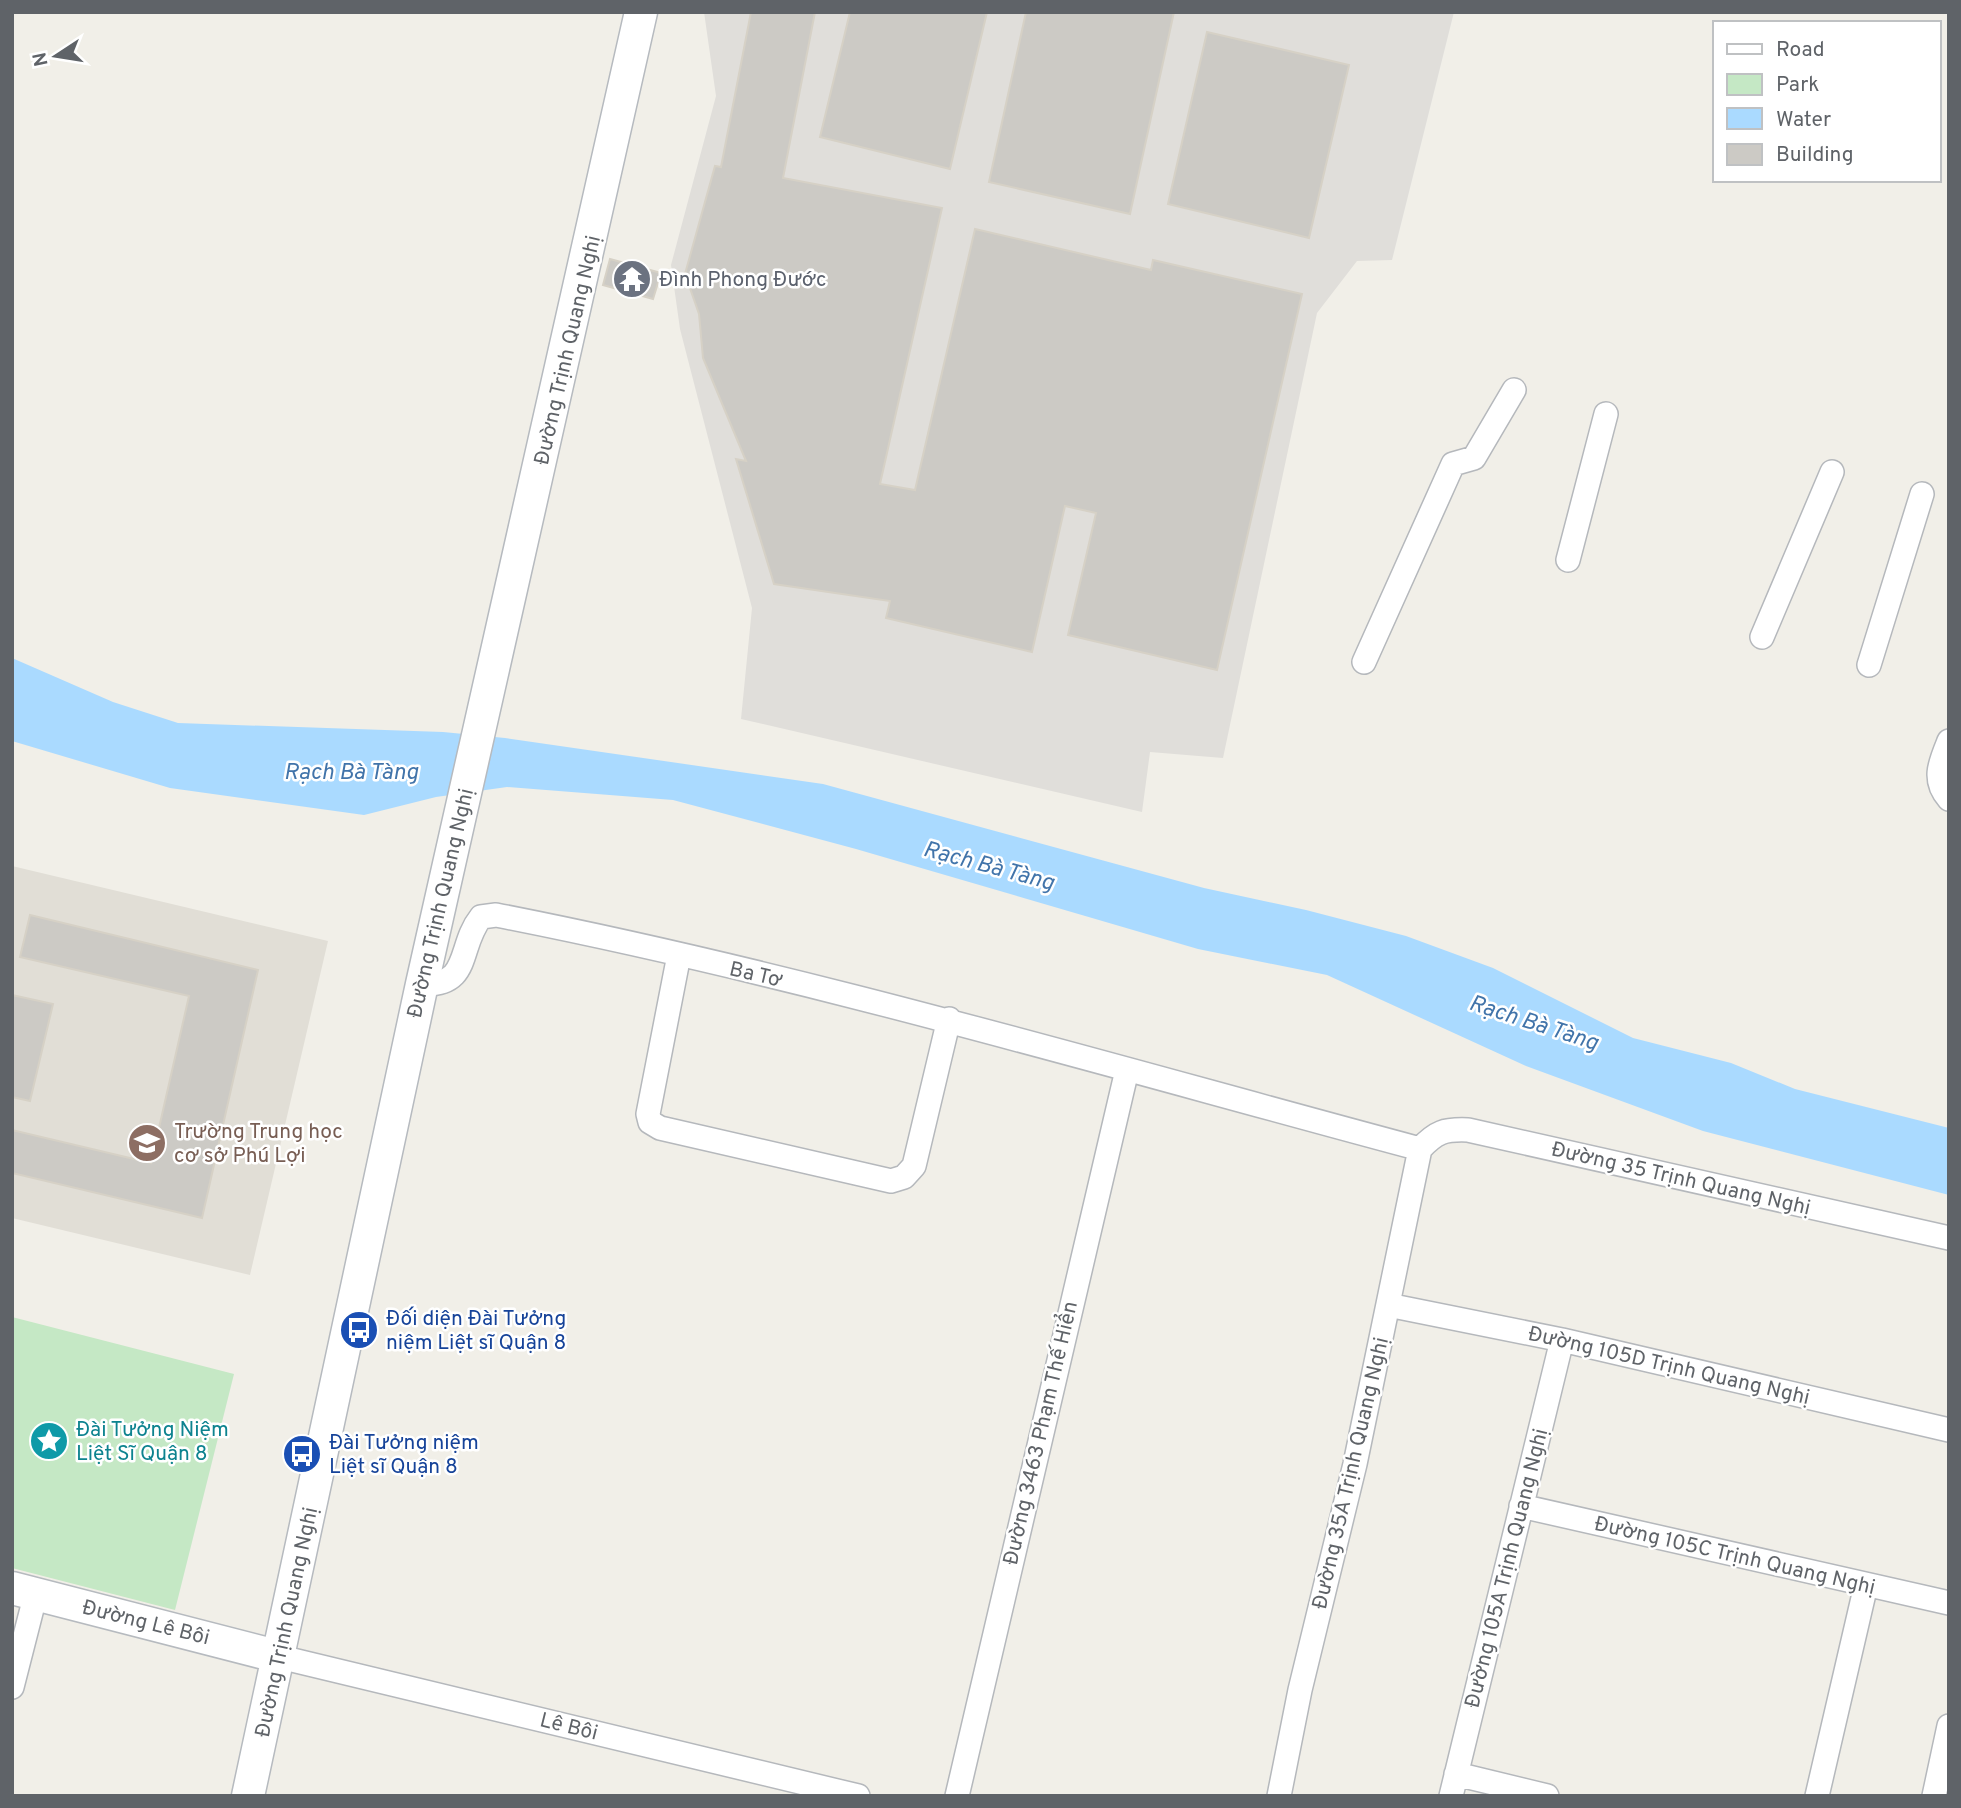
<svg xmlns="http://www.w3.org/2000/svg" width="1961" height="1808" viewBox="0 0 1961 1808" font-family="Overpass,sans-serif">
<style>
.industrial{fill:#e0deda}
.education{fill:#e1ded6}
.green{fill:#c5e8c5}
.water{fill:#aadaff}
.building{fill:#cccac5;stroke:#d6d1c6;stroke-width:2}
.lines{fill:none;stroke-linecap:round;stroke-linejoin:round}
.street-casing{stroke:#b5b8bc;stroke-width:26}
.secondary-casing{stroke:#b6babf;stroke-width:35}
.street{stroke:#fff;stroke-width:23}
.secondary{stroke:#fff;stroke-width:32}
.labels{text-anchor:middle;stroke-width:5;stroke-linejoin:round;paint-order:stroke}
.worship-label{font-size:21px;fill:#5b616d;stroke:#fff;text-anchor:start}
.street-label{font-size:21px;fill:#5f6368;stroke:#fff}
.education-label{font-size:21px;fill:#785e54;stroke:#fff;text-anchor:start}
.transit-label{font-size:21px;fill:#164399;stroke:#fff;text-anchor:start}
.culture-label{font-size:21px;fill:#0d838f;stroke:#fff;text-anchor:start}
.water-label{font-size:23px;font-style:italic;fill:#4174aa;stroke:#fff}
</style>
<rect width="100%" height="100%" fill="#f1efe8"/>
<path class="industrial" d="M704 12H1454L1392 260 1357 261 1317 313 1223 758 1150 752 1142 812 741 719 752 608 680 329 671 265 716 96Z"/>
<path class="education" d="M12 866 328 941 250 1275 12 1218Z"/>
<path class="green" d="M12 1317 234 1374 175 1610 12 1568Z"/>
<path class="water" d="M12 658 113 702 178 723 443 732 505 738 823 784 1204 888 1306 910 1406 936 1493 968 1633 1038 1731 1063 1795 1089 1949 1128V1195L1703 1131 1526 1066 1327 975 1198 949 856 849 673 800 507 787 436 797 364 815 170 788 12 741Z"/>
<path class="building" d="M751 12H815L783 178 942 208 880 484 915 490 975 229 1151 270 1153 260 1302 294 1217 670 1068 635 1096 513 1065 506 1032 652 886 618 890 601 774 584 736 459 746 461 703 358 699 314 685 274 715 166 721 167Z
M850 12H987L950 169 820 137Z
M1026 12H1174L1130 214 989 182Z
M1207 32 1349 65 1309 238 1168 204Z
M610 259 661 273 653 299 603 285Z
M30 915 258 970 202 1218 12 1173V1130L151 1163 189 996 20 957Z
M12 995 53 1004 30 1101 12 1097Z"/>
<g class="lines">
<defs>
<path id="street" d="M1568 560 1606 414
M1762 637 1832 472
M1364 662 1453 464 1474 458 1514 390
M1869 665 1922 494
M1949 741C1940 763 1932 780 1949 799
M679 955 648 1114 650 1122 660 1128 891 1181 904 1177 914 1166 949 1019
M422 984C472 986 457 947 481 917L496 915C808 976 1113 1067 1420 1149
M1420 1149C1436 1132 1444 1129 1468 1130L1949 1238
M1388 1305 1562 1340 1949 1430
M1521 1506 1949 1603
M280 1657 858 1796
M12 1687 36 1593
M1456 1774 1547 1796
M957 1796 1127 1070
M1279 1796 1300 1690 1355 1464 1420 1149
M1451 1796 1562 1340
M1817 1796 1866 1585
M1934 1796 1949 1726"/>
<path id="secondary" d="M12 1588 280 1657
M248 1796 422 984 641 12"/>
</defs>
<use href="#street" class="street-casing"/>
<use href="#secondary" class="secondary-casing"/>
<use href="#street" class="street"/>
<use href="#secondary" class="secondary"/>
</g>
<defs>
<symbol id="temple-disc" viewBox="-11 -11 22 22"><circle r="9.5" fill="#6b7280" stroke="#fff"/><path d="M0-6L5-2H3V0L6.5 2.5H4V6H1.5V3h-3V6H-4V2.5H-6.5L-3 0V-2H-5Z" fill="#fff"/></symbol>
<symbol id="school-disc" viewBox="-11 -11 22 22"><circle r="9.5" fill="#8d6e63" stroke="#fff"/><path d="M0-5L7-2L0 1L-7-2ZM-4 1L0 2.5L4 1V4Q0 6-4 4Z" fill="#fff"/></symbol>
<symbol id="bus-disc" viewBox="-11 -11 22 22"><circle r="9.5" fill="#1a4fb4" stroke="#fff"/><path d="M-5-6H5V4H4V6H2V4H-2V6H-4V4H-5ZM-3.5-4V0h7V-4ZM-3.5 1.2v1.5H-2V1.2ZM2 1.2v1.5H3.5V1.2Z" fill="#fff"/></symbol>
<symbol id="sight-disc" viewBox="-11 -11 22 22"><circle r="9.5" fill="#0f9aa8" stroke="#fff"/><path d="M0-6L1.8-2.2L6-1.7L2.9 1.2L3.7 5.4L0 3.3L-3.7 5.4L-2.9 1.2L-6-1.7L-1.8-2.2Z" fill="#fff"/></symbol>
</defs>
<g fill-rule="evenodd">
<use href="#temple-disc" x="610" y="257" width="44" height="44"/>
<use href="#school-disc" x="125" y="1121" width="44" height="44"/>
<use href="#bus-disc" x="337" y="1308" width="44" height="44"/>
<use href="#sight-disc" x="27" y="1419" width="44" height="44"/>
<use href="#bus-disc" x="280" y="1432" width="44" height="44"/>
</g>
<g class="labels">
<g class="worship-label">
<text x="659" y="286">Đình Phong Đước</text>
</g>
<g class="street-label">
<text transform="translate(567 350) rotate(-77)" y="7">Đường Trịnh Quang Nghị</text>
<text transform="translate(440 903) rotate(-77)" y="7">Đường Trịnh Quang Nghị</text>
<text transform="translate(756 974) rotate(13)" y="7">Ba Tơ</text>
<text transform="translate(1681 1178) rotate(13)" y="7">Đường 35 Trịnh Quang Nghị</text>
<text transform="translate(1669 1365) rotate(13)" y="7">Đường 105D Trịnh Quang Nghị</text>
<text transform="translate(1040 1433) rotate(-77)" y="7">Đường 3463 Phạm Thế Hiển</text>
<text transform="translate(1350 1473) rotate(-77)" y="7">Đường 35A Trịnh Quang Nghị</text>
<text transform="translate(1735 1555) rotate(13)" y="7">Đường 105C Trịnh Quang Nghị</text>
<text transform="translate(1506 1568) rotate(-76)" y="7">Đường 105A Trịnh Quang Nghị</text>
<text transform="translate(146 1622) rotate(14)" y="7">Đường Lê Bôi</text>
<text transform="translate(286 1622) rotate(-78)" y="7">Đường Trịnh Quang Nghị</text>
<text transform="translate(569 1726) rotate(14)" y="7">Lê Bôi</text>
</g>
<g class="education-label">
<text x="174" y="1138">Trường Trung học<tspan x="174" dy="24">cơ sở Phú Lợi</tspan></text>
</g>
<g class="transit-label">
<text x="386" y="1325">Đối diện Đài Tưởng<tspan x="386" dy="24">niệm Liệt sĩ Quận 8</tspan></text>
<text x="329" y="1449">Đài Tưởng niệm<tspan x="329" dy="24">Liệt sĩ Quận 8</tspan></text>
</g>
<g class="culture-label">
<text x="76" y="1436">Đài Tưởng Niệm<tspan x="76" dy="24">Liệt Sĩ Quận 8</tspan></text>
</g>
<g class="water-label">
<text x="351" y="779">Rạch Bà Tàng</text>
<text transform="translate(989 865) rotate(15)" y="8">Rạch Bà Tàng</text>
<text transform="translate(1534 1022) rotate(18)" y="8">Rạch Bà Tàng</text>
</g>
</g>
<rect width="1961" height="1808" fill="none" stroke="#5f6368" stroke-width="28"/>
<rect x="1713" y="21" width="228" height="161" fill="#ffffff" stroke="#bfc1c3" stroke-width="2"/>
<rect x="1727" y="44" width="35" height="10" fill="#ffffff" stroke="#bfc1c3" stroke-width="2"/>
<text x="1776" y="56" font-size="21" fill="#5f6368">Road</text>
<rect x="1727" y="74" width="35" height="21" fill="#c5e8c5" stroke="#bfc1c3" stroke-width="2"/>
<text x="1776" y="91" font-size="21" fill="#5f6368">Park</text>
<rect x="1727" y="108" width="35" height="21" fill="#aadaff" stroke="#bfc1c3" stroke-width="2"/>
<text x="1776" y="126" font-size="21" fill="#5f6368">Water</text>
<rect x="1727" y="144" width="35" height="21" fill="#cccac5" stroke="#bfc1c3" stroke-width="2"/>
<text x="1776" y="161" font-size="21" fill="#5f6368">Building</text>
<g transform="translate(56 56) rotate(258)" stroke="#ffffff" stroke-width="5" paint-order="stroke">
<path d="M0-5L12 26L0 18L-12 26Z" fill="#5f6368"/>
<text y="-10" font-size="19" font-weight="bold" text-anchor="middle" fill="#5f6368">N</text>
</g>
</svg>
